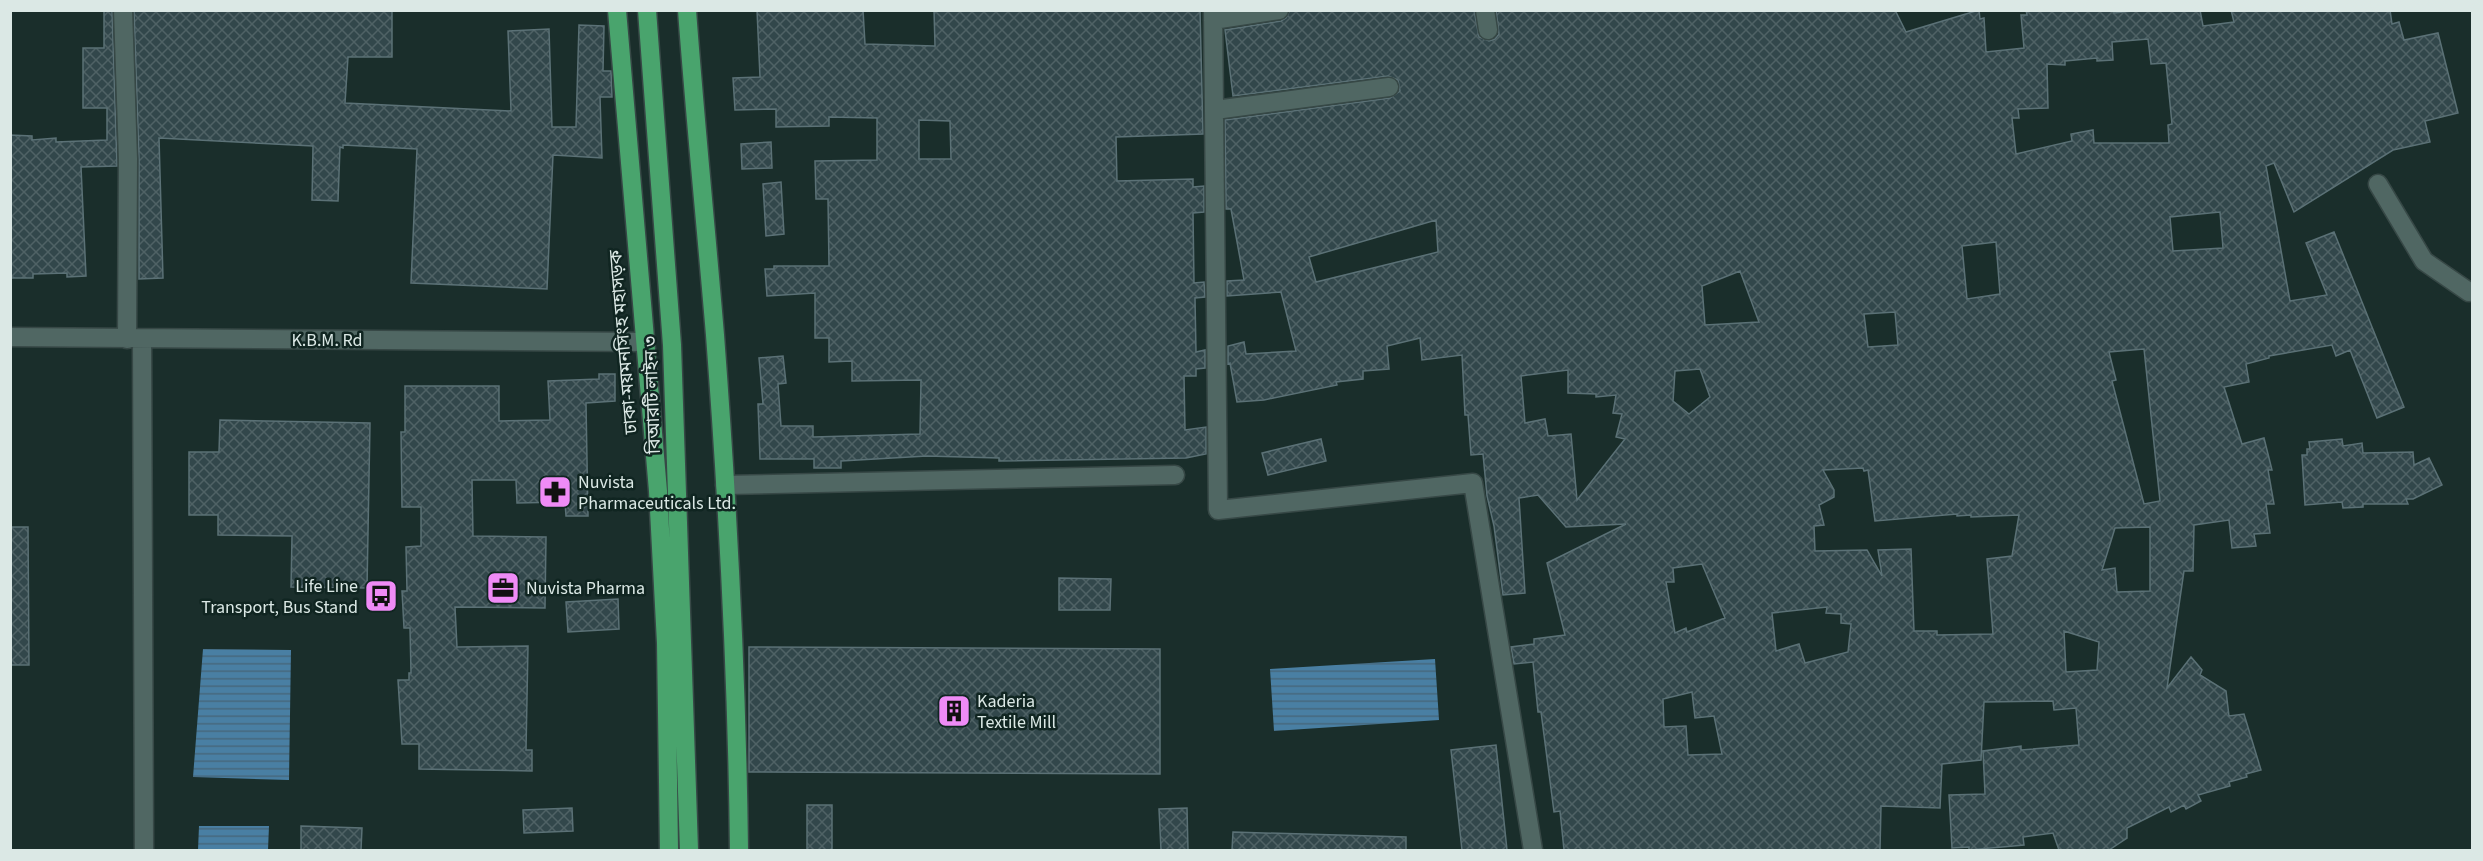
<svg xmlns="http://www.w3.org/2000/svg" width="2483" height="861" viewBox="0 0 2483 861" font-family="'Source Sans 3','Noto Sans Bengali',sans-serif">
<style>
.water{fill:url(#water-rules)}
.building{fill:url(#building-cross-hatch);stroke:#5b7176;stroke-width:1.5;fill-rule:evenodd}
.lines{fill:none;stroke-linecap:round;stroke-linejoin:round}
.minor-casing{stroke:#374846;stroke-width:21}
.highway-casing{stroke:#374846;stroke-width:21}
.minor{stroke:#506763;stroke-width:18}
.highway{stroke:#49a46d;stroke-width:18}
.labels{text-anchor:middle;stroke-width:5;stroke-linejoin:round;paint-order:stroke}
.street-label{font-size:18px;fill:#dbe8e5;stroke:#102521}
.poi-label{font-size:18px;fill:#dbe8e5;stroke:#102521;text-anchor:start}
</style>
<defs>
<pattern id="water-rules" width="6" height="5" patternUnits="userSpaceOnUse" patternTransform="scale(1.5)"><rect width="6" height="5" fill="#497fa3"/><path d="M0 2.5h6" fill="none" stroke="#46687d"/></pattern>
<pattern id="building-cross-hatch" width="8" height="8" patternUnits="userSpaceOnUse" patternTransform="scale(1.5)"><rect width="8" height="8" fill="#32474b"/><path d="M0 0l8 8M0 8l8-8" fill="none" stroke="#4f6265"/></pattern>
</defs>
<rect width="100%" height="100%" fill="#1a2e2b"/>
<path class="water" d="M203 649 291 650 289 780 193 777Z
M1435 659 1439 720 1274 731 1270 669Z
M199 826H269L268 850H198Z"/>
<path class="building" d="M104 10H112L117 166 81 167 86 276 67 277V273L33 274V278H10V135L32 136V140L56 138V142L107 140V108H83V48H104Z
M134 10H392V57H348L345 103 511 111 508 31 549 29 552 127H576L579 25 604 26 603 71H611L612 97H600L602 158 553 155 547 289 411 283 417 149 343 145V148L340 147 338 201 312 200 313 146 159 138 163 278 139 279V159Z
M757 10H863L865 44 935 46 934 10H1200L1203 134 1116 137 1117 181 1193 179V187L1204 186V212L1193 213 1194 283 1204 282 1205 297 1195 298 1196 352 1205 350V368L1196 369V376H1184L1185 430 1206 427V454L1186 458 999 461V458L927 456 841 461V468H814V459H760L758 404H763L759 358 783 356 786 383 778 384 781 426H813V437L920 434 921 380 852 381V361L829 362V338H815V293L767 296 765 269H774V266H829L828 199H816L815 161 877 160V118L829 117V126L776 127V109L735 110 733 78 760 77ZM919 120 950 121 951 159H919Z
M1290 10H1474L1479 37 1489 41 1495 39 1499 34 1496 10H1895L1906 32 1979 10 1980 19 1984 18 1986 52 2024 48 2021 15H2027L2026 10H2113L2114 13 2143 10H2200L2203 26 2234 22 2231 10H2390L2392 24 2399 22 2404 40 2438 33 2458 113 2425 121 2430 142 2393 150 2294 212 2274 163 2266 166 2290 301 2327 295 2306 243 2334 232 2404 407 2377 418 2350 350 2336 356 2332 345 2269 356V358L2246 364 2249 382 2224 387 2242 444 2264 438 2272 470H2268L2274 504H2266L2270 533 2254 534 2256 546 2232 548 2229 520 2194 525 2193 571H2184L2167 688 2191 657 2202 670 2200 675 2226 691 2229 716 2244 714 2261 770 2246 774 2247 777 2229 782 2230 786 2198 795 2201 801 2186 809 2184 805 2171 812 2169 807 2127 828V838L2109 850H2059L2053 833 2023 837 2024 845 1969 850V847L1952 848 1949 795 1985 794 1983 751 2021 746V750L2079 745 2076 708 2054 710 2053 701 1984 702 1981 760 1942 764 1940 808 1881 806 1880 850H1564L1560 811 1554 812 1541 712H1538L1533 662 1514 664 1511 647 1534 644V639L1565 635 1547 563 1626 524 1566 527 1538 495 1519 498 1525 593 1503 595 1494 526 1487 496 1483 454 1471 455 1468 415H1465L1462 355 1422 360 1420 338 1387 346 1389 369 1363 371V379L1336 382 1337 385 1264 400 1237 402 1230 363 1228 364V346L1244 342 1246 354 1296 351 1281 292 1227 296V281L1244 280 1231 209H1226L1225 120 1390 98 1400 91 1398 80 1388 76 1233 96 1225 30 1281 21 1286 18ZM2148 39 2151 64 2166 63 2172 124 2168 125 2169 143H2094L2093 130 2071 134 2072 141 2016 154 2012 118H2019L2018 109 2048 108 2047 64 2065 65V61L2097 58V61L2113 60 2112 42ZM2220 212 2223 248 2173 251 2170 217ZM1436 220 1438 252 1316 282 1309 257ZM1996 242 2000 294 1967 299 1962 246ZM1740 271 1759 322 1705 325 1702 286ZM1895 312 1898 345 1868 347 1864 314ZM2144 349 2160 501 2144 504 2112 381 2116 380 2109 352ZM1700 369 1710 397 1689 414 1673 401 1675 371ZM1568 370V393L1596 394V397L1616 395 1613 413 1622 414 1616 437 1625 439 1577 500 1571 434 1548 436 1545 419 1525 423 1521 376ZM1863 468 1864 471 1868 470 1875 521 1957 514V516L1971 515V517L2019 515 2012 556 1987 559 1993 634 1937 635V631H1914L1911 549 1878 550 1882 576 1867 550 1815 551 1814 526 1824 525 1819 505 1834 497V490L1823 470ZM2150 527V591L2117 592 2115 568 2102 570 2115 528ZM1702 564 1725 618 1687 632 1686 628 1675 633 1666 582H1674L1673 568ZM1827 607 1826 613 1841 614V623L1851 624 1848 652 1805 663 1799 644 1776 651 1772 613ZM2064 631 2099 642 2097 670 2066 672ZM1692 692 1695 718 1714 716 1722 754 1688 755 1686 726 1664 727 1663 699Z
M771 142 772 168 742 169 741 144Z
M781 182 784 234 766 236 763 184Z
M599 374H615V401L586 403 588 516H566L565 502 517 503 516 480H472L473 536 546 537 545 608 455 607 457 647 528 646 526 750H532V771L419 769V744H402L398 680H409V673H411L410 628H404L402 591H407L406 547 421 546V507H402L401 432H405V386H499V421L550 420 548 381 599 379Z
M220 420 370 423 367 588 291 587 292 536 218 535V515H189V452H219Z
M1321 439 1326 461 1268 475 1262 453Z
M2342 439 2343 446 2362 443 2363 453 2413 452 2414 465 2429 458 2442 485 2413 499H2406L2408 504H2363V507L2343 508 2342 502 2305 505 2302 455H2307V449H2310L2309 442Z
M10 527H28L29 665H10Z
M1059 578 1111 579 1110 610H1059Z
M618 599 619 629 568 632 566 602Z
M749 647 1160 649V774L749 772Z
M1496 745 1507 850H1462L1451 750Z
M807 805H832V850H807Z
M572 808 573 831 524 833 523 810Z
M1187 808 1188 850H1161L1159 809Z
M301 826 362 828 361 850H301Z
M1233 832 1406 837V850H1232Z"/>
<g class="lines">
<defs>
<path id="minor" d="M123 10 128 159 127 339
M1213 10 1218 510 1473 483 1533 850
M1485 10 1488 30
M1213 20 1279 10
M1215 110 1389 87
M2378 184 2424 261 2469 292
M10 337 643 342
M142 339 144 850
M725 485 1175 475"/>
<path id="highway" d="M617 10 658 491 666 643 669 850
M647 10 672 345 689 850
M687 10C695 119 706 227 715 335 728 507 737 678 739 850"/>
</defs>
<use href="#minor" class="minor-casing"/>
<use href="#highway" class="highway-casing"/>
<use href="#minor" class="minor"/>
<use href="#highway" class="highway"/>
</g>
<defs>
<symbol id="pharmacy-square" viewBox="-11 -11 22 22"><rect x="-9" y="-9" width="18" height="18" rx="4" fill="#ef8bf6" stroke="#102521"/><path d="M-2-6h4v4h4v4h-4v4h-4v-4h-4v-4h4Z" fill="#111"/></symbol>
<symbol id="office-square" viewBox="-11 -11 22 22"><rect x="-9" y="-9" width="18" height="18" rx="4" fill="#ef8bf6" stroke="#102521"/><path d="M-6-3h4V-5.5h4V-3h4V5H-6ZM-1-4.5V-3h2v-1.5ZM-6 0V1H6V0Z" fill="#111"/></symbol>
<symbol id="bus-square" viewBox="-11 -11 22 22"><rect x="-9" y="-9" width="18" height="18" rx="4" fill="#ef8bf6" stroke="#102521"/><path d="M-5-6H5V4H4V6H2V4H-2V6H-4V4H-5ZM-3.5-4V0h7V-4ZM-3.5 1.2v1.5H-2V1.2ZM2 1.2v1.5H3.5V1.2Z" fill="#111"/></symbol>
<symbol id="building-square" viewBox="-11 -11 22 22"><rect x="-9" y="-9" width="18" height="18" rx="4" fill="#ef8bf6" stroke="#102521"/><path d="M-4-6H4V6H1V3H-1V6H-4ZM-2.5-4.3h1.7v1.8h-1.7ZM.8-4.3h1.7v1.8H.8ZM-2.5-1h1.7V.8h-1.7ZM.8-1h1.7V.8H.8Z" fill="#111"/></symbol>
</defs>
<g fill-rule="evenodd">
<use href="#pharmacy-square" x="536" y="473" width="38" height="38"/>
<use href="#office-square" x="484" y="569" width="38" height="38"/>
<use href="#bus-square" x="362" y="577" width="38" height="38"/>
<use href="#building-square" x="935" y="692" width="38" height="38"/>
</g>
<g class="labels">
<g class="street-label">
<text x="327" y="346">K.B.M. Rd</text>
<text transform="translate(623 342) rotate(-95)" y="6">ঢাকা-ময়মনসিংহ মহাসড়ক</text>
<text transform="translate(652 395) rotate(-92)" y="6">বিআরটি লাইন ৩</text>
</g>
<g class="poi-label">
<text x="578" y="488">Nuvista<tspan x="578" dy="21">Pharmaceuticals Ltd.</tspan></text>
<text x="358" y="592" text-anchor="end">Life Line<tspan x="358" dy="21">Transport, Bus Stand</tspan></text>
<text x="526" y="594">Nuvista Pharma</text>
<text x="977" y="707">Kaderia<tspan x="977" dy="21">Textile Mill</tspan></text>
</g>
</g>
<rect width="2483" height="861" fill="none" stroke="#dbe8e5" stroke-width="24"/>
</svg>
